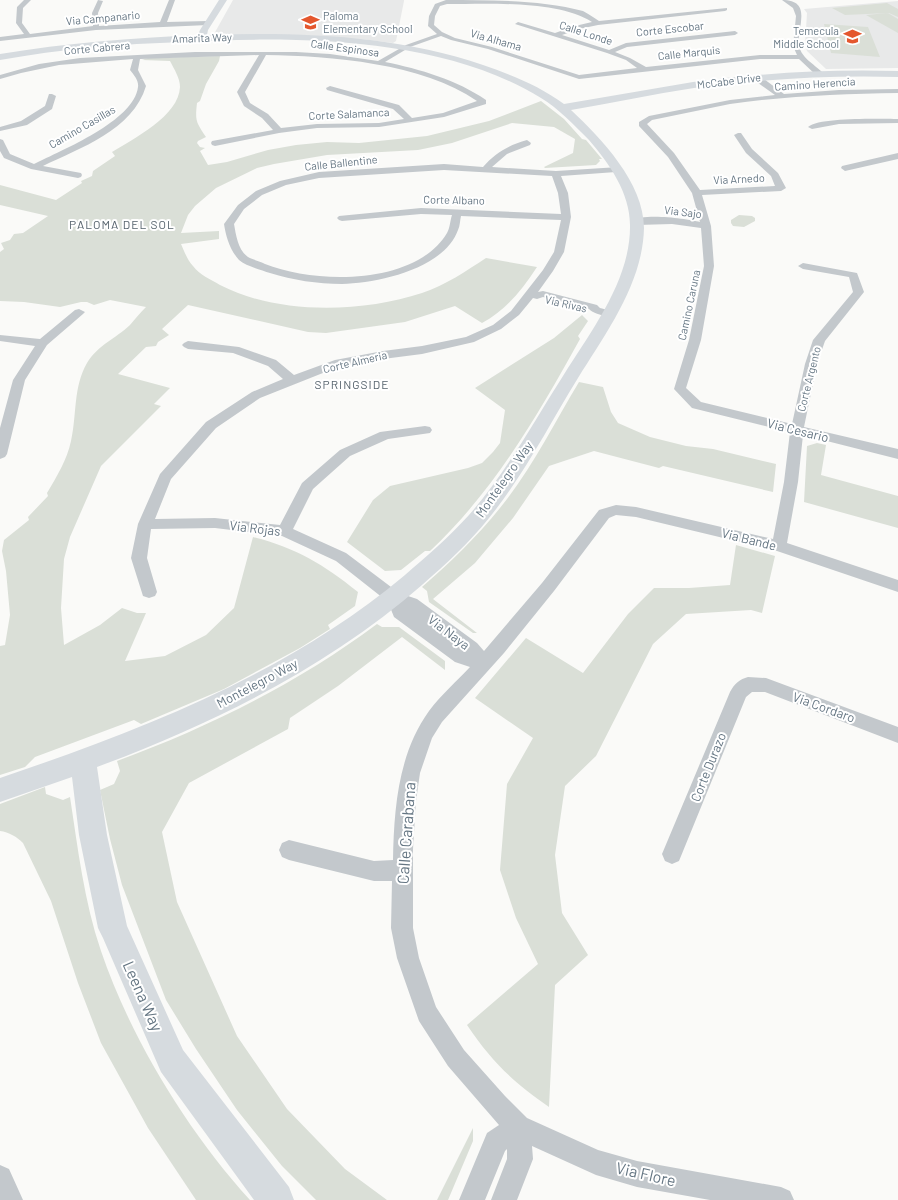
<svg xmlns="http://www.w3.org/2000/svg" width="898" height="1200" viewBox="0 0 898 1200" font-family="Barlow,sans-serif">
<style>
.built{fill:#e8e9e9}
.green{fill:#dadfd7}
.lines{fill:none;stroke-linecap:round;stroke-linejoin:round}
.street{fill:#c3c8cc;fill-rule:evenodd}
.secondary{fill:#d6dbdf;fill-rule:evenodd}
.labels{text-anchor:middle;stroke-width:4;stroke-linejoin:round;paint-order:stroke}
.far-poi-label{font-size:11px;fill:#657683;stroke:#fff;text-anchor:start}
.far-street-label{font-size:11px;fill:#657683;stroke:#fff}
.far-neighbourhood-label{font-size:12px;letter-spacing:1px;fill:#57646e;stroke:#fff}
.street-label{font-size:13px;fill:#657683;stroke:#fff}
.near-street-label{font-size:16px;fill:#657683;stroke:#fff}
</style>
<rect width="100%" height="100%" fill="#fafaf8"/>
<path class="built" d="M233 0H404V1L396 41 393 43 361 39 214 34Z
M898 1V68L826 69 807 51 805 45 807 13 804 9Z"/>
<path class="green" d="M887 3 898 9V17L889 13 845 15 832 8Z
M888 13 898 19V33L866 15Z
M824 24 868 27 880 57 831 53Z
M220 56 219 61 206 84 200 101 197 103C195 121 196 122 206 137L198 141 197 143 200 147 205 148 200 151 208 165 227 162 268 150 296 145 327 142 359 143 427 136 489 121 541 101 564 119 582 139 586 140 602 159H599L600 161 596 165 545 168 544 167 573 153 575 139 554 127 512 123 452 143 418 150 327 155 274 164 257 168 216 188 195 206 188 215 181 233 219 231V239L181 244C184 251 188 261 193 266 200 275 210 279 220 285 278 315 361 313 422 293 446 285 466 271 486 258L537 267C522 290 506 310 482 323L455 306 405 322 326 333 308 332 188 305 162 329 169 335 158 342 156 346 146 347 118 374 170 388 154 404 161 406 101 466 70 537 64 559 61 608 64 645 100 625 122 608 137 613H146L125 661 165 656 206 635 234 608 253 537C296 548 323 564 358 592L355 606 328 625 330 629 300 648 224 689 141 724 134 720 35 757 25 767 0 775V646L5 645 10 615 6 571 2 551 4 540 29 520 28 517 48 496 47 493C57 476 67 460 71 441 77 415 73 387 87 363 98 345 115 339 130 325 135 319 140 313 146 307L110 300 94 305 87 302H81L60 307 24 302 0 301V252L4 249 1 243 10 240 14 234 23 233 48 216 0 205V185L56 200 82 183 81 181 92 176 93 171 115 156 112 152C133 139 179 116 180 87 180 78 174 69 170 61L142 60 148 58Z
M739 215 752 216 755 218V221L744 227 733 226 731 223V220Z
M582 315 588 321 578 336 580 339C538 415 494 491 430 551H425L401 570 385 571 347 542 373 500 390 486 468 468 482 463 493 452 500 443 505 410 475 388 554 338Z
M579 382 603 387 611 412 618 423 650 437 686 446 713 449 776 464 773 492 663 466 659 468 594 451 549 466 513 518 475 563 433 599 477 633H473L429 602 427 591 422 587C453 560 482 532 507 499 534 464 556 420 579 382Z
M817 443 826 445 821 475 898 496V528L804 502 807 446Z
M736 545 775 556 762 613 751 610 686 614 653 644 596 756 565 786 555 855 562 913 588 955 555 985 549 1107C513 1082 492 1062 467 1025L538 964 516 918 500 870 507 784 533 738 475 698 526 638 583 673 628 614 654 588H689L730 585Z
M377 624 382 627H399L445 661V670L402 637 338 686 290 718 288 729 189 783 162 832 177 902 237 1036 287 1109 345 1169 387 1200H316L282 1166 237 1110 196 1049 166 1000 122 885 110 839 100 790 114 784 120 771 117 761C209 727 298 683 377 624Z
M45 787 46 794 63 800 70 797C78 849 84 901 101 951 131 1039 188 1132 250 1200H196L148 1128 101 1043 78 983 51 901 23 843C17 837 9 832 0 831V804Z
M473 1128V1141L448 1200H437Z"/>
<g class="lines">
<path class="street" d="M24 0H31L23 8 22 23 30 34 93 26 92 13 98 0 103 1 98 13 99 26 160 22 169 0H175L167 22 208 21 211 23 208 25 96 30 0 41V37L24 34 16 23 17 7Z
M446 0C489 0 542 0 583 11 589 14 594 18 599 21L727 8V10L725 11 598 25 579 29 562 35 609 50 626 43 735 31 738 33 735 35 627 47 615 52 630 58 646 67 760 55H797L793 46 796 16 793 8 782 0C814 0 796 29 799 46 802 59 816 65 824 74L820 76H817L799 59H760L579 79 488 49 451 40 441 36 410 47 385 62C420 69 457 80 486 100V104L444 117 379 127 317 128 279 133 215 146 212 145 211 143 212 141 273 130 262 118 244 106 237 92 259 55 140 59 138 70 146 86C133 130 80 148 43 166L81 173 82 175 81 177 78 178 31 169 4 158 0 151V139L3 140 10 154 34 164C62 150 134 121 138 87 139 81 134 75 130 70L133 59 59 65 21 73 0 79V75L39 64 80 58 195 52H296L330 54 378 61 406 45 437 34 428 26 429 16 435 4ZM447 4C489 4 557 0 592 22L575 26 555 33 518 22 515 24 607 53 626 60 637 68 579 75 492 47 455 38 442 32 434 25 435 16 440 6ZM266 55C330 56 423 63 477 101L443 113 412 118 399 105 330 86 326 88 327 90 393 109 404 119 379 123 317 124 281 128 268 114 250 103 245 92Z
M754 76H760L784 94 839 90 898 89V93C842 94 785 96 730 104 704 109 678 115 652 120L647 124 674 153 700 190 775 186 771 176 746 153 734 135 738 133H741L752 149 778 173 786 188 781 191 702 195 711 226 714 266 701 340 686 388 701 402 792 424 805 364 813 340 853 292 849 277 803 269 798 266 803 263 857 273 864 292 825 341 817 364 804 427 898 449V459L803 435 798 482 787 543 898 580V592L777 551 636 517 616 515 609 518 554 591 504 653 442 722 432 738 420 773 416 801 413 849V928L419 958 436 1007 464 1050 505 1096 527 1118 598 1150 637 1161 781 1187 790 1191 794 1200H710L637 1187 596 1175 532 1146 533 1159 517 1200H491L507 1159V1149L505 1151 485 1200H459L487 1133 499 1125 448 1066 419 1021 397 958 391 928 392 881H374L289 860 282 857 279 850 282 843 289 840 374 861 393 860C394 809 398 754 429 711 441 695 457 681 470 667L455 662 394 617 388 602 336 561 282 536 215 528 151 529 147 558 157 592 155 596 149 598 143 596 131 558 138 524 160 474 206 422 252 392 283 379 268 366 233 353 188 349 184 347 182 345 184 343 188 341 239 347 276 360 294 375 335 360 383 351 422 346 466 337 493 325 511 311 543 270 554 252 561 220 461 216C460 220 460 226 458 230 444 269 378 283 342 284 317 284 293 280 270 273 261 270 246 266 239 260 230 250 226 237 224 224L238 205 256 191 280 181 319 172 444 164 483 167C495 153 509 145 527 140L531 143 530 145 507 154 492 167 556 171 619 167 620 169 619 171 616 172 561 176 568 193 571 217 564 252 553 271 538 292 543 291 597 305 600 308 612 311 614 313 612 315C605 317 594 314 589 309L543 297 537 299 533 298 519 315 501 329 474 342 422 354 383 359 338 367 260 398 216 428 171 479 155 519 215 518 280 525 302 483 340 450 380 432 425 426 430 427 432 430 430 433 388 439 350 456 313 489 293 529 346 553 399 593 417 599 477 643 484 651 542 583 599 510 616 505 636 507 773 539 784 482 790 432 692 408 674 389 689 340 704 266 701 228 672 224 637 225 632 222C641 212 687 219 700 222L692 193 668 157 639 126V122L649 116 730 100 775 95 754 80ZM444 170 552 176 558 193 561 214 421 208 339 216 337 218 339 220 342 221 421 214 452 215C450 221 450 228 447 233 415 286 315 284 265 264 260 261 253 260 248 257 238 250 236 235 234 224L244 209 262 195 286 185 319 178Z
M49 94H52L56 96 52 109 27 125 0 131V127L21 121 45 106Z
M898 119V123L839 124 812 129 808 127C820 117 880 119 898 119Z
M898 153V159L845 171 841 168 842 166Z
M79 309 85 312 83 314 47 345 25 380 7 454 5 457 0 459V428L13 380 35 346 0 341V335L40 339 75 310Z
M748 677 766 678 898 727V743L765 692H752L746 697 679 861 672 864 665 861 662 854 730 692C734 684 740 679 748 677Z
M0 1165 9 1169 23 1200H0Z"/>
<path class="secondary" d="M219 0H227L208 30 207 35C300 32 394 35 483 65 512 75 540 86 564 104 607 97 650 89 693 82 761 73 829 69 898 71V77C830 75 762 79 694 88 653 94 612 103 571 110 601 138 644 183 644 228 643 283 606 333 578 378 549 425 524 475 489 518 469 543 446 564 422 585 327 668 214 723 97 767L107 835 127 926 183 1050 289 1187 294 1200H254L161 1072 103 938 98 928 79 835 72 777 0 802V778C144 729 287 674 405 575 427 556 449 537 469 515 506 473 533 423 563 376 591 331 631 280 630 225 630 193 609 163 589 140 574 125 559 109 541 98 442 37 296 36 183 42 121 44 61 49 0 60V54C66 43 132 38 198 35L200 30Z"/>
</g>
<defs>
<symbol id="school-bare" viewBox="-9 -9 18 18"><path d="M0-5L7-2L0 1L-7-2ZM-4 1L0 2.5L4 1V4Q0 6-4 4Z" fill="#e4572e" stroke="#fff" stroke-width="2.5" paint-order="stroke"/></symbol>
</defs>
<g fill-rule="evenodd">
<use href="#school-bare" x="298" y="10" width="25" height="25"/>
<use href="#school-bare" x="840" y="24" width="25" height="25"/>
</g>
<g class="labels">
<g class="far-poi-label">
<text x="323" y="20">Paloma<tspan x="323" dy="13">Elementary School</tspan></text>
<text x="839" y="35" text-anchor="end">Temecula<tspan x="839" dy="13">Middle School</tspan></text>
</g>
<g class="far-street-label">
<text transform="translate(103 18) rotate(-5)" y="4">Via Campanario</text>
<text transform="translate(670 29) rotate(-6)" y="4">Corte Escobar</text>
<text transform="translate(586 33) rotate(18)" y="4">Calle Londe</text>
<text transform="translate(202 38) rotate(-2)" y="4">Amarita Way</text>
<text transform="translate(496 40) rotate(16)" y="4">Via Alhama</text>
<text transform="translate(97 48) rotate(-5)" y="4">Corte Cabrera</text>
<text transform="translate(345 48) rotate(8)" y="4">Calle Espinosa</text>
<text transform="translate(689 53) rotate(-6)" y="4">Calle Marquis</text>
<text transform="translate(729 81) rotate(-7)" y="4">McCabe Drive</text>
<text transform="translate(815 84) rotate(-4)" y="4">Camino Herencia</text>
<text transform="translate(349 114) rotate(-3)" y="4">Corte Salamanca</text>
<text transform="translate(82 127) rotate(-30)" y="4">Camino Casillas</text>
<text transform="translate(341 163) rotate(-6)" y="4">Calle Ballentine</text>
<text transform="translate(739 179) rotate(-3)" y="4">Via Arnedo</text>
<text transform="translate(454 200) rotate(1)" y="4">Corte Albano</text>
<text transform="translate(683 212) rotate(7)" y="4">Via Sajo</text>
<text transform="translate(566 304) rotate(13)" y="4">Via Rivas</text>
<text transform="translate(689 305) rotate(-78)" y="4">Camino Caruna</text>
<text transform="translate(355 362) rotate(-13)" y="4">Corte Almeria</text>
<text transform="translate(809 379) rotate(-76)" y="4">Corte Argento</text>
</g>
<g class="far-neighbourhood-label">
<text x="122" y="229">PALOMA DEL SOL</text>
<text x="352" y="389">SPRINGSIDE</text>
</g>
<g class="street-label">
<text transform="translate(798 430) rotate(14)" y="5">Via Cesario</text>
<text transform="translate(504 479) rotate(-55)" y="5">Montelegro Way</text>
<text transform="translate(255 528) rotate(7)" y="5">Via Rojas</text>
<text transform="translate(749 539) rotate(14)" y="5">Via Bande</text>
<text transform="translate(449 632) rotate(37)" y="5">Via Naya</text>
<text transform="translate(257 683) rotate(-28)" y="5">Montelegro Way</text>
<text transform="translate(824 707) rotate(20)" y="5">Via Cordaro</text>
<text transform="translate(708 767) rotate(-68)" y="5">Corte Durazo</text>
</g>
<g class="near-street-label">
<text transform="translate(406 833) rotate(-86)" y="6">Calle Carabana</text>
<text transform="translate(143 996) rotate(66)" y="6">Leena Way</text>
<text transform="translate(646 1174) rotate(13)" y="6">Via Flore</text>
</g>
</g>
</svg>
